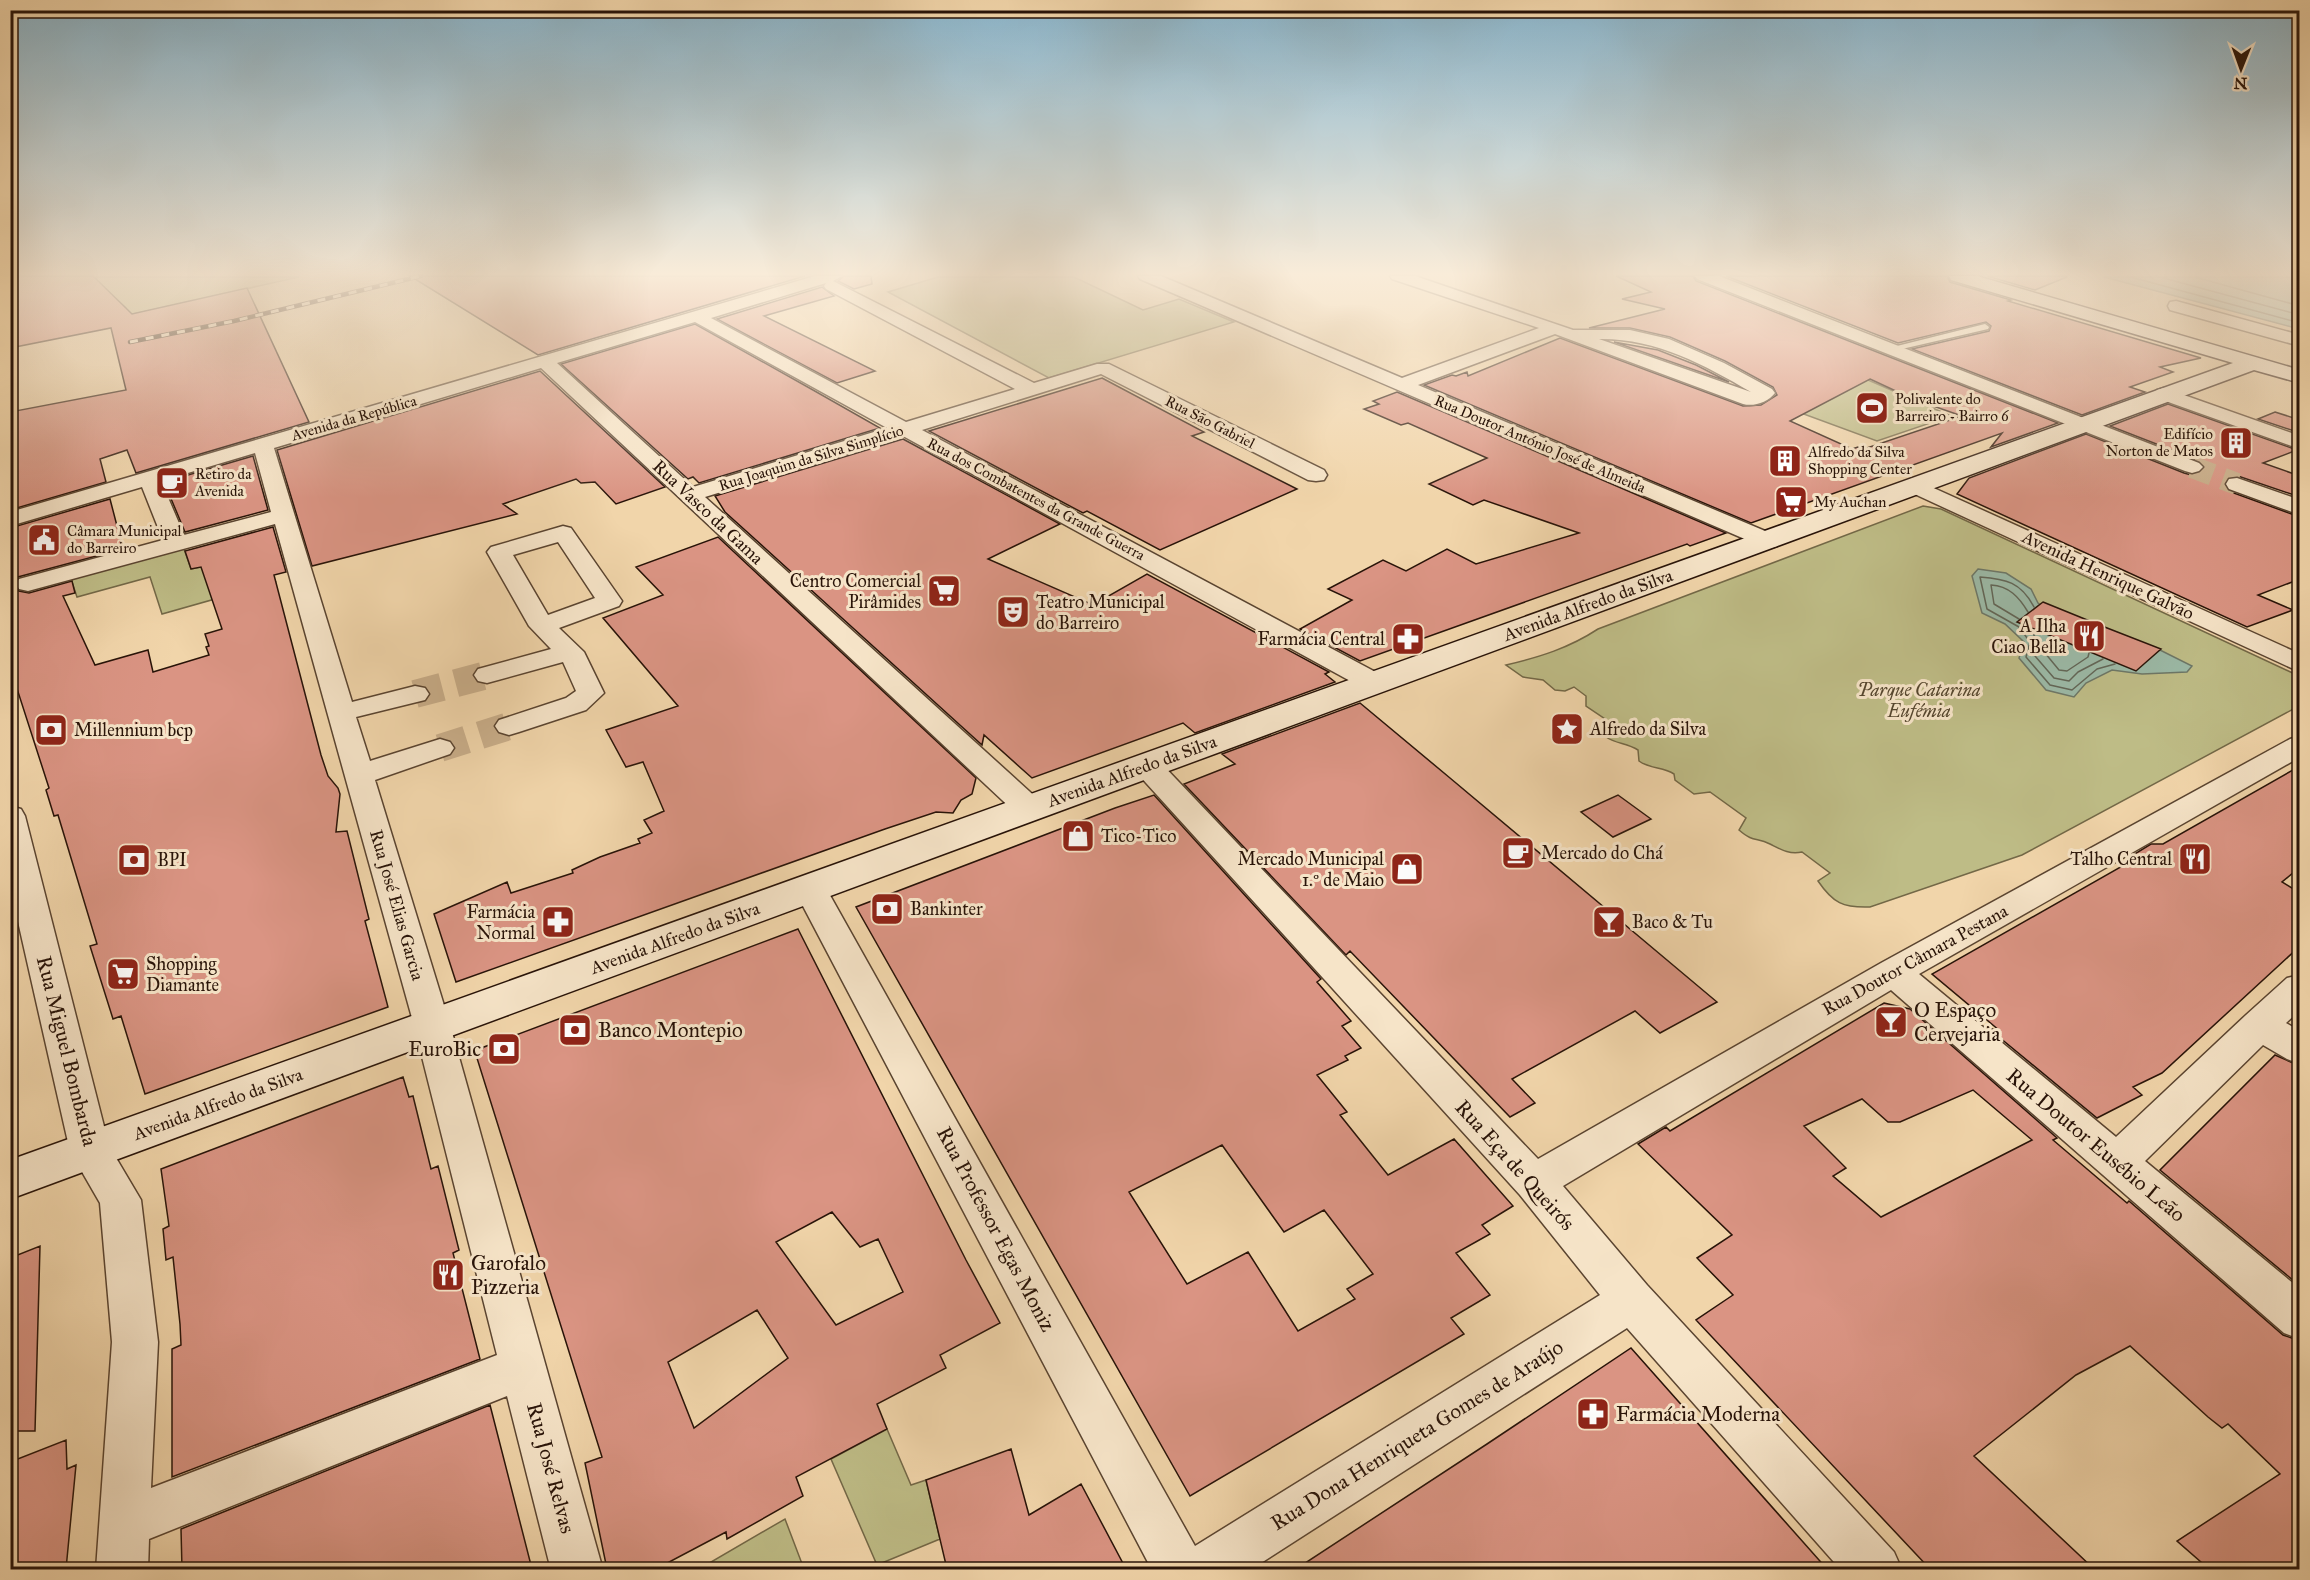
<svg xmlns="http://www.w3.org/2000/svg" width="2310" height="1580" viewBox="0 0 2310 1580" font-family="'IM FELL Great Primer',serif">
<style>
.green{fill:#bebc86;stroke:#736847;stroke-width:1.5}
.water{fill:#9bb9a6;stroke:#6d7767;stroke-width:1.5}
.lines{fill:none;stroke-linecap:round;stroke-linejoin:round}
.shore{stroke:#626657;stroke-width:1.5}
.building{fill:#da9483;stroke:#281308;stroke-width:1.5;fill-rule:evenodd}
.street-tunnel-far1{stroke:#c9ae8a;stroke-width:22;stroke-dasharray:22 11;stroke-linecap:butt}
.street-tunnel{stroke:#c9ae8a;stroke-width:28;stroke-dasharray:28 14;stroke-linecap:butt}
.lane-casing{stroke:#5a4430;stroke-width:3}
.street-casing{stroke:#5a4430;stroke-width:3}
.secondary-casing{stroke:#281308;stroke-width:3}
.lane{fill:#f6e4c8;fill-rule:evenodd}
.street{fill:#f6e4c8;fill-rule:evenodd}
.secondary{fill:#f6e4c8;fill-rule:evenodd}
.rail-casing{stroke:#281308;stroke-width:4.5}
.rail{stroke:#f6e4c8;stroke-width:3;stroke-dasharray:8;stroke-linecap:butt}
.labels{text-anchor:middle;stroke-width:6;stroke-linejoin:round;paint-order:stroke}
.far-poi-label{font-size:15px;fill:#281308;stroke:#f6e4c8;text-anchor:start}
.far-street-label{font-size:15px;fill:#281308;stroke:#f6e4c8}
.street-label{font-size:18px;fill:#281308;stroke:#f6e4c8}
.poi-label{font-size:18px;fill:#281308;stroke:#f6e4c8;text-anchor:start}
.park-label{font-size:18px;font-style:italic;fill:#55462e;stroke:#f6e4c8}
.near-poi-label{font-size:21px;fill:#281308;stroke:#f6e4c8;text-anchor:start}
.near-street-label{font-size:21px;fill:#281308;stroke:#f6e4c8}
</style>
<rect width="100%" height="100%" fill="#f1d5aa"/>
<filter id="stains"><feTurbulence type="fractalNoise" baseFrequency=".00333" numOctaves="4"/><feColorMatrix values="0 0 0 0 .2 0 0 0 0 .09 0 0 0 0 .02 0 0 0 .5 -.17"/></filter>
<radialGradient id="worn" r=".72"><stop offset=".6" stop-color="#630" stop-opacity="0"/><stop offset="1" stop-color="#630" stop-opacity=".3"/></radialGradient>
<path class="green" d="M91 277H299L129 315 126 308Z
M938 277H1074L1143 310 1179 299 1234 322 1049 378 888 292Z
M1852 373 1951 416 1877 441 1801 413Z
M1923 506 1941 509 2299 676V706L2022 855 1870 907C1843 908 1833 903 1818 881L1830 873 1802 852C1789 855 1780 849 1770 844 1756 837 1754 843 1739 830L1746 818 1710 792 1694 794 1675 780 1674 774C1663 767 1650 769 1639 761L1638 750C1627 743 1616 744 1606 737L1605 719 1586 706V696L1574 687 1565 691 1555 690 1543 680 1523 677 1506 665C1540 657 1569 648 1598 629Z
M183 546 191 569 221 562 275 582 162 614 150 577 77 597 70 576Z
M887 1429 911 1485 926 1480 940 1539 877 1565 831 1459Z
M785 1519 804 1569H699Z"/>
<path class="water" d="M2104 277H2299V329Z
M1978 569 2006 573 2031 589 2038 603 2053 615 2156 648 2192 666 2187 672 2142 674 2112 670 2086 683 2074 697 2046 690 2019 658 2024 642 2005 624 1982 613 1972 576Z"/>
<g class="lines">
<path class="shore" d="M2127 276 2300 323
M2156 276 2300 315
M2191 276 2300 306
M2034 607C2021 582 2006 579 1980 577L1987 609 2019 627 2030 642 2026 657 2050 685 2072 690 2097 669 2115 664
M2019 619 1994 604 1991 585C2009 586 2019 597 2028 612
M2030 629 2037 640 2035 656 2054 678 2069 681 2078 672 2103 659
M2052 638 2047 639 2045 653 2059 670 2067 671 2088 657 2089 653"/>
</g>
<path class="building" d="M10 276H93L132 314 247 288 309 422 136 473 127 450 100 459 106 482 10 510V412L126 390 111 328 10 348Z
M410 276H805L538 355Z
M844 276H871L872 284 854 289 838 281Z
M1616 276H1693L1696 281 2058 423 1991 447 2002 433 1751 523 1424 385 1452 375 1456 376 1467 372 1468 376 1560 338 1743 406 1761 405 1777 395 1773 387 1725 361 1670 337 1630 328H1589L1665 309 1622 299 1651 292ZM1870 379 1913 399 1962 416 1864 449 1858 447 1852 449 1790 421Z
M1726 276H1947L1950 282 2011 300 2008 301 2201 358 2160 367 2173 372 2130 387 2145 392 2082 415 1912 349 1989 331 1991 326 1986 322 1898 343Z
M1987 276H2067V277L2035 290Z
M822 287 834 296 764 316 875 371 837 383 717 319Z
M695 324 813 390 880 428 699 483 693 477 688 479 561 364Z
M1614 342 1658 350 1696 365 1729 382Z
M540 371 665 487 616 504 595 482 581 483 576 479 503 504 517 514 312 566 277 450Z
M1102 378 1204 432 1192 436 1297 489 1160 550 1087 511 1083 513 929 431Z
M1397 392 1726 533 1690 546 1687 544 1360 661 1300 629 1352 600 1328 589 1383 560 1406 571 1447 549 1476 564 1579 533 1484 500 1473 505 1429 484 1487 458 1408 423 1401 425 1364 409 1379 404 1373 401Z
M2168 404 2297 450 2263 463 2300 476V497L2238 476 2229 477 2224 483 2228 491 2300 517V579L2258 595 2293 610 2247 627 1957 494 1969 478 2086 434 2184 473 2191 475 2200 473 2205 467 2200 461 2110 426Z
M2275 412 2300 420V433L2258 419Z
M903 439 1060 524 988 559 1093 605 1147 574 1329 672 1325 674 1335 682 1195 733 1183 723 1032 778 984 735 982 745 725 512 715 496Z
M253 456 268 510 185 532 164 482Z
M110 499 123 549 18 577 14 583 19 591 29 593 72 581 75 593 63 596 95 665 148 650 153 672 209 655 206 647 209 646 205 634 222 629 201 567 191 569 185 551 273 527 286 572 274 575 321 755 328 776 338 788 340 794 336 832 347 831 369 919 365 921 388 1007 145 1094 121 1016 113 1019 90 946 97 944 58 815 54 816 46 790 49 788 10 667V528Z
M718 537 976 778 972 794 961 800 953 813 936 812 885 829 456 982 434 914 507 882 511 893 573 873 572 870 600 857 640 843 638 839 652 833 644 820 664 811 643 762 626 767 606 730 678 706 603 618 663 595 636 567Z
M2043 602 2102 626 2161 649 2136 671 2017 622Z
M1360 703 1450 778 1717 1002 1660 1033 1635 1011 1512 1079 1535 1103 1510 1117 1350 951 1346 955 1184 784 1235 764 1222 754Z
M2300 766V867L2282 882 2300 893V946L2162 1073 2133 1087 2142 1095 2097 1118 1988 1028 2000 1031 1932 974 2126 864 2133 855 2151 844H2163Z
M1154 795 1321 979 1317 982 1351 1021 1342 1026 1361 1048 1345 1056 1348 1060 1317 1075 1347 1112 1340 1115 1388 1175 1454 1139 1513 1206 1482 1225 1490 1234 1456 1253 1490 1295 1451 1318 1464 1334 1190 1496 856 907 1115 808ZM1222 1145 1284 1232 1324 1210 1373 1274 1347 1289 1355 1299 1298 1331 1248 1252 1187 1284 1129 1192Z
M1618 795 1651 819 1613 837 1581 812Z
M798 929 966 1260 1000 1323 940 1355 946 1368 877 1404 887 1429 796 1477 803 1496 727 1539 726 1532 656 1569H607L585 1463 602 1457 476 1055 484 1047ZM832 1212 860 1247 878 1239 903 1292 836 1325 776 1242ZM757 1310 788 1358 694 1428 668 1362Z
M1884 1003 1910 1009 2057 1138 2053 1140 2127 1203 2129 1201 2283 1335 2300 1341V1569H2209L2177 1541 2280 1474 2228 1424 2222 1428 2208 1417 2130 1346 2076 1375 1974 1456 2094 1569H1930L1696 1320 1733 1295 1697 1258 1732 1235 1638 1144 1666 1127 1670 1131ZM1973 1090 2032 1140 1881 1217 1833 1176 1846 1168 1804 1126 1862 1099 1888 1122H1900Z
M2275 1055 2300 1066V1286L2160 1170Z
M403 1077 409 1097 413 1096 431 1169 438 1166 459 1250 453 1253 480 1359 172 1477V1349L181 1345 180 1324 173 1257 166 1260 163 1229 169 1226 161 1169Z
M40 1246 35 1431H10V1258Z
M1631 1348 1827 1569H1296L1487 1444Z
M490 1405 532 1569H182L181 1529Z
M66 1440 67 1469 76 1465 66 1569H10V1462Z
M1011 1449 1029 1515 1081 1484 1126 1569H947L926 1480Z"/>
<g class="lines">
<path class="street-tunnel-far1" d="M2192 467 2237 484"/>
<path class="street-tunnel" d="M415 694 487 675
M440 748 509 726"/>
<defs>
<path id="lane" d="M1985 324 1989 327 1988 329 1889 352 1885 349Z"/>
<path id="street" d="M815 276H842L833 281 1034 383 1097 364H1109L1324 470 1327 475 1324 480 1316 481 1308 480 1101 374 922 430 1383 676 1387 682 1383 688 1373 690 1363 688 903 436 705 497 1040 801 1044 808 1040 815 1029 818 1018 815 541 368 274 448 352 702 415 686 425 688 429 694 425 700 356 717 370 761 440 739 450 742 454 748 450 754 375 780 450 1025 603 1570H551L507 1396 149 1539 148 1570H96L112 1342 100 1203 70 1151 10 886V806L21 809 25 816 109 1146 141 1200 158 1342 151 1488 497 1355 414 1025 275 524 28 591 19 589 16 584 19 579 163 540 142 487 10 526V512ZM826 283 824 286 826 289 1015 389 906 422 711 318ZM695 322 887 428 693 487 557 363ZM255 453 271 512 184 535 161 481Z
M1138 276H1161L1402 378 1539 328 1392 279 1390 276H1415L1573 330H1630L1669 339 1724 363 1772 389 1775 393C1768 402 1754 407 1743 404L1555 334 1418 385 1777 536 1781 541 1777 546 1769 548 1761 546 1140 279ZM1599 339C1655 338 1703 364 1751 392Z
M1695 276H1719L2199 463 2203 467 2199 471 2192 473 2185 471 1697 279Z
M2176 301 2300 335V346L2170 310 2168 306 2170 302Z
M2164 388 2300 436V449L2157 398 2154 394 2157 390Z
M2237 478 2300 500V515L2229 489 2226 484 2229 479Z
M1916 480 2300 654V672L1908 491 1905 486 1908 481Z
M563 526 571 528 622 601 619 606 559 628 584 652 604 693 586 710 519 732 509 735 499 732 495 726 499 720 566 698 576 691 563 662 487 683 478 681 474 675 478 669 551 649 529 626 487 552 491 547ZM558 542 595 598 548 615 513 555Z
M2300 736V757L1919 974 2116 1137 2246 1015 2287 978 2300 975V1010L2286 1023 2300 1031V1064L2287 1059 2263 1045 2145 1161 2300 1289V1339L2284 1333 1891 990 1563 1186 1647 1285 1894 1552 1902 1570H1841L1627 1328 1250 1570H1152L794 889 798 881 810 878 822 881 1195 1546 1600 1295 1520 1195 1137 773 1132 766 1137 759 1147 757 1157 759 1538 1159 1881 963 2290 739Z"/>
<path id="secondary" d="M1949 276H1977L2300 370V383L2254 370 10 1199V1160L2233 363 1951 280Z"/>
</defs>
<use href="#lane" class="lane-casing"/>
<use href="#street" class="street-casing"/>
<use href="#secondary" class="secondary-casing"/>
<use href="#lane" class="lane"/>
<use href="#street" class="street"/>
<use href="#secondary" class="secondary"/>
<defs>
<path id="rail" d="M130 342 234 321 421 276"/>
</defs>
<use href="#rail" class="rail-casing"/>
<use href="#rail" class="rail"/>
</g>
<linearGradient id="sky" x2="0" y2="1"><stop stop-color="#89b6ce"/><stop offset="0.55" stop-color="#f9ecd9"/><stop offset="1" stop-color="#f9ecd9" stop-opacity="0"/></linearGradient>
<rect width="2310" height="498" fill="url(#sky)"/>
<defs>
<symbol id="stadium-square" viewBox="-11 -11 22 22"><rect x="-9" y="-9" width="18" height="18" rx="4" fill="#8f2418" stroke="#f6e4c8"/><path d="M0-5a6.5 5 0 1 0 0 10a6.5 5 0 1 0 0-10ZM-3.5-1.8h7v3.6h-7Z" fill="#fff"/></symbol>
<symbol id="building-square" viewBox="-11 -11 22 22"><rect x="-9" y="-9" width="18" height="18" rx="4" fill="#8f2418" stroke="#f6e4c8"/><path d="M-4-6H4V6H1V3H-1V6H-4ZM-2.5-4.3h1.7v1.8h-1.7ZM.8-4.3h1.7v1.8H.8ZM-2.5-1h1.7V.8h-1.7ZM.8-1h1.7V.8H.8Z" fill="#fff"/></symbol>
<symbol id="cafe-square" viewBox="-11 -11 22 22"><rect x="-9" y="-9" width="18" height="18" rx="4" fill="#8f2418" stroke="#f6e4c8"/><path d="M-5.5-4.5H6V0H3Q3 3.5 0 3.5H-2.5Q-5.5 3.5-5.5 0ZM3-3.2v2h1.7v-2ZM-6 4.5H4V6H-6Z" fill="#fff"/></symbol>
<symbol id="supermarket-square" viewBox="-11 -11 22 22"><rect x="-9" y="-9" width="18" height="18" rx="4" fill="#8f2418" stroke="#f6e4c8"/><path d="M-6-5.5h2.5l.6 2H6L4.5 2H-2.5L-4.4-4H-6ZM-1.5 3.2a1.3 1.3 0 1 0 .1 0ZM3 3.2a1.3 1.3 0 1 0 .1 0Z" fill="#fff"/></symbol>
<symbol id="civic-square" viewBox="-11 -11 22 22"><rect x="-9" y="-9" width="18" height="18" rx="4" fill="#8f2418" stroke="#f6e4c8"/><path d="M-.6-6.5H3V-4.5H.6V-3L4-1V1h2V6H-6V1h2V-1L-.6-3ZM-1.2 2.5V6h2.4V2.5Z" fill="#fff"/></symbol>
<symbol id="theatre-square" viewBox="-11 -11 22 22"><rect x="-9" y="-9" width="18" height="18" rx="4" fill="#8f2418" stroke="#f6e4c8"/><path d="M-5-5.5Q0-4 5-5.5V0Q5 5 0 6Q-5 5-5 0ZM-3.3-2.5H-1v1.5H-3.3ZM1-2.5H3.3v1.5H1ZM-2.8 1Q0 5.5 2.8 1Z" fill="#fff"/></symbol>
<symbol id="restaurant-square" viewBox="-11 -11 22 22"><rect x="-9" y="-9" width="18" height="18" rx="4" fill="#8f2418" stroke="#f6e4c8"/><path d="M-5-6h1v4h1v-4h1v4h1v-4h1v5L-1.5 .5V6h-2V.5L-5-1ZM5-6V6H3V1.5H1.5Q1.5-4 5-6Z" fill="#fff"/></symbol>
<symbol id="pharmacy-square" viewBox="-11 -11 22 22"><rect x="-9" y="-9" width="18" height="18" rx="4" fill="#8f2418" stroke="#f6e4c8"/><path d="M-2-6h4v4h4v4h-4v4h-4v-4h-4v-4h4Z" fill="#fff"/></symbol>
<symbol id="sight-square" viewBox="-11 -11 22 22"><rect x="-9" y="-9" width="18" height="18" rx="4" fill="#8f2418" stroke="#f6e4c8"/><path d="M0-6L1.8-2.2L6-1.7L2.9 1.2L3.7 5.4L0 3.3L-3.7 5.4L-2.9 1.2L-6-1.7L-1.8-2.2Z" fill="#fff"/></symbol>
<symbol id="bank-square" viewBox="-11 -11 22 22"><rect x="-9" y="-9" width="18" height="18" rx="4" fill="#8f2418" stroke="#f6e4c8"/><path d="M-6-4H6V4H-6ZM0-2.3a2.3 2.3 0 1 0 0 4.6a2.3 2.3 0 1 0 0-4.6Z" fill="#fff"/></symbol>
<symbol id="shop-square" viewBox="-11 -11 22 22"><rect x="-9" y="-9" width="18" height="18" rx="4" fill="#8f2418" stroke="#f6e4c8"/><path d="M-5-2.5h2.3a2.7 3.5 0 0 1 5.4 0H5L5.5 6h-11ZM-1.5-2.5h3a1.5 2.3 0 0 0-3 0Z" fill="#fff"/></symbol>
<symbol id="bar-square" viewBox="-11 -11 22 22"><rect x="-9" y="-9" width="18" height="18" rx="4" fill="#8f2418" stroke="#f6e4c8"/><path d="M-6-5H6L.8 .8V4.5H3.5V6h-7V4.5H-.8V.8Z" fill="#fff"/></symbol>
</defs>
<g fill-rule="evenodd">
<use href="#stadium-square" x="1853" y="389" width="38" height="38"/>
<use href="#building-square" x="2217" y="424" width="38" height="38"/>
<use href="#building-square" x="1766" y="442" width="38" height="38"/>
<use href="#cafe-square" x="153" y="464" width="38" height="38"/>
<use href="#supermarket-square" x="1772" y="483" width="38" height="38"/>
<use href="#civic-square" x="25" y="521" width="38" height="38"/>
<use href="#supermarket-square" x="925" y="572" width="38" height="38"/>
<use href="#theatre-square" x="994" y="593" width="38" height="38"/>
<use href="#restaurant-square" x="2070" y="617" width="38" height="38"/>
<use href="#pharmacy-square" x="1389" y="620" width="38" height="38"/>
<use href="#sight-square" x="1548" y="710" width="38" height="38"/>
<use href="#bank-square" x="32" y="711" width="38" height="38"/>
<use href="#shop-square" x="1059" y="817" width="38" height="38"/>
<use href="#cafe-square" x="1499" y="834" width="38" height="38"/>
<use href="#restaurant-square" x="2176" y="840" width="38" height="38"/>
<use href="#bank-square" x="115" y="841" width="38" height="38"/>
<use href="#shop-square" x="1388" y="850" width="38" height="38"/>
<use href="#bank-square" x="868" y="890" width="38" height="38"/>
<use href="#pharmacy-square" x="539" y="903" width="38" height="38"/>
<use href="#bar-square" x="1590" y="903" width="38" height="38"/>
<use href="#supermarket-square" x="104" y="955" width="38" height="38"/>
<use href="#bar-square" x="1872" y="1003" width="38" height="38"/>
<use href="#bank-square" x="556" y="1011" width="38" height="38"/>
<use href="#bank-square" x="485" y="1030" width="38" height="38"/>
<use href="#restaurant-square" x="429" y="1256" width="38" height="38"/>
<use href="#pharmacy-square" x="1574" y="1395" width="38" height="38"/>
</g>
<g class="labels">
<g class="far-poi-label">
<text x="1895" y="404">Polivalente do<tspan x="1895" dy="17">Barreiro - Bairro 6</tspan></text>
<text x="2213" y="439" text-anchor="end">Edifício<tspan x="2213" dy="17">Norton de Matos</tspan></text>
<text x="1808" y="457">Alfredo da Silva<tspan x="1808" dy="17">Shopping Center</tspan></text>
<text x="195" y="479">Retiro da<tspan x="195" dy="17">Avenida</tspan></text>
<text x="1814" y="507">My Auchan</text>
<text x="67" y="536">Câmara Municipal<tspan x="67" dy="17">do Barreiro</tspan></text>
</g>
<g class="far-street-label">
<text transform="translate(354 418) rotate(-16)" y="5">Avenida da República</text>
<text transform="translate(1210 422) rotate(27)" y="5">Rua São Gabriel</text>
<text transform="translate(1540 444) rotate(23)" y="5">Rua Doutor António José de Almeida</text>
<text transform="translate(811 458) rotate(-17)" y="5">Rua Joaquim da Silva Simplício</text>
<text transform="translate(1036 499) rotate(28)" y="5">Rua dos Combatentes da Grande Guerra</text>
</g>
<g class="street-label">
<text transform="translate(708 512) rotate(43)" y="6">Rua Vasco da Gama</text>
<text transform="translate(2108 575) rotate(25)" y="6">Avenida Henrique Galvão</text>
<text transform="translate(1588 605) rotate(-20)" y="6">Avenida Alfredo da Silva</text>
<text transform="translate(1132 771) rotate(-20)" y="6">Avenida Alfredo da Silva</text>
<text transform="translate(397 905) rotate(74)" y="6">Rua José Elias Garcia</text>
<text transform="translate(675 938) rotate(-20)" y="6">Avenida Alfredo da Silva</text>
<text transform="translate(1915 960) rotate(-29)" y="6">Rua Doutor Câmara Pestana</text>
<text transform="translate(218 1104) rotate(-20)" y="6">Avenida Alfredo da Silva</text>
</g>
<g class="poi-label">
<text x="921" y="587" text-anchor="end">Centro Comercial<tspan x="921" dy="21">Pirâmides</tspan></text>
<text x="1036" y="608">Teatro Municipal<tspan x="1036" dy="21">do Barreiro</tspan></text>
<text x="2066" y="632" text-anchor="end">A Ilha<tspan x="2066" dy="21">Ciao Bella</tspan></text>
<text x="1385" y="645" text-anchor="end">Farmácia Central</text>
<text x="1590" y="735">Alfredo da Silva</text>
<text x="74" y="736">Millennium bcp</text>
<text x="1101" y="842">Tico-Tico</text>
<text x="1541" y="859">Mercado do Chá</text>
<text x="1384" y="865" text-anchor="end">Mercado Municipal<tspan x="1384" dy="21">1.º de Maio</tspan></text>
<text x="2172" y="865" text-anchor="end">Talho Central</text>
<text x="157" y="866">BPI</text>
<text x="910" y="915">Bankinter</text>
<text x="535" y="918" text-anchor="end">Farmácia<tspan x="535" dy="21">Normal</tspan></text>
<text x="1632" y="928">Baco &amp; Tu</text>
<text x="146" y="970">Shopping<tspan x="146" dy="21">Diamante</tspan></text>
</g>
<g class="park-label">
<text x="1919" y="696">Parque Catarina<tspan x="1919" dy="21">Eufémia</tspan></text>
</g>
<g class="near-poi-label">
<text x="1914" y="1017">O Espaço<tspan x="1914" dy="24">Cervejaria</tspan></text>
<text x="598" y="1037">Banco Montepio</text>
<text x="481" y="1056" text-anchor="end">EuroBic</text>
<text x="471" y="1270">Garofalo<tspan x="471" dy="24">Pizzeria</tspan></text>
<text x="1616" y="1421">Farmácia Moderna</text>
</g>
<g class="near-street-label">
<text transform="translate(67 1051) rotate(76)" y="7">Rua Miguel Bombarda</text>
<text transform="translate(2096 1145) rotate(40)" y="7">Rua Doutor Eusébio Leão</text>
<text transform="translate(1515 1165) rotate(48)" y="7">Rua Eça de Queirós</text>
<text transform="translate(996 1229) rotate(62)" y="7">Rua Professor Egas Moniz</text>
<text transform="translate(1417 1435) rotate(-32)" y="7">Rua Dona Henriqueta Gomes de Araújo</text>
<text transform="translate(551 1468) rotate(75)" y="7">Rua José Relvas</text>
</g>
</g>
<rect width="2310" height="1580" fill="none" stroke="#f1d5aa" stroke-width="36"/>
<rect x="12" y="12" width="2286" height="1556" fill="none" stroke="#281308" stroke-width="3"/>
<rect x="18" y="18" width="2274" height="1544" fill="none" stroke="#281308" stroke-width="1.5"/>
<g transform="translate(2241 69) rotate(181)" stroke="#f6e4c8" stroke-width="4.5" paint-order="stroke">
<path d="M0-4.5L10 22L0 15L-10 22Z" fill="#281308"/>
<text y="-9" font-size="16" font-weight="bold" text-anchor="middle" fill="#281308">N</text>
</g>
<rect width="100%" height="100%" filter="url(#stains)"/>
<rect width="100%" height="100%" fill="url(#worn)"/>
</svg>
